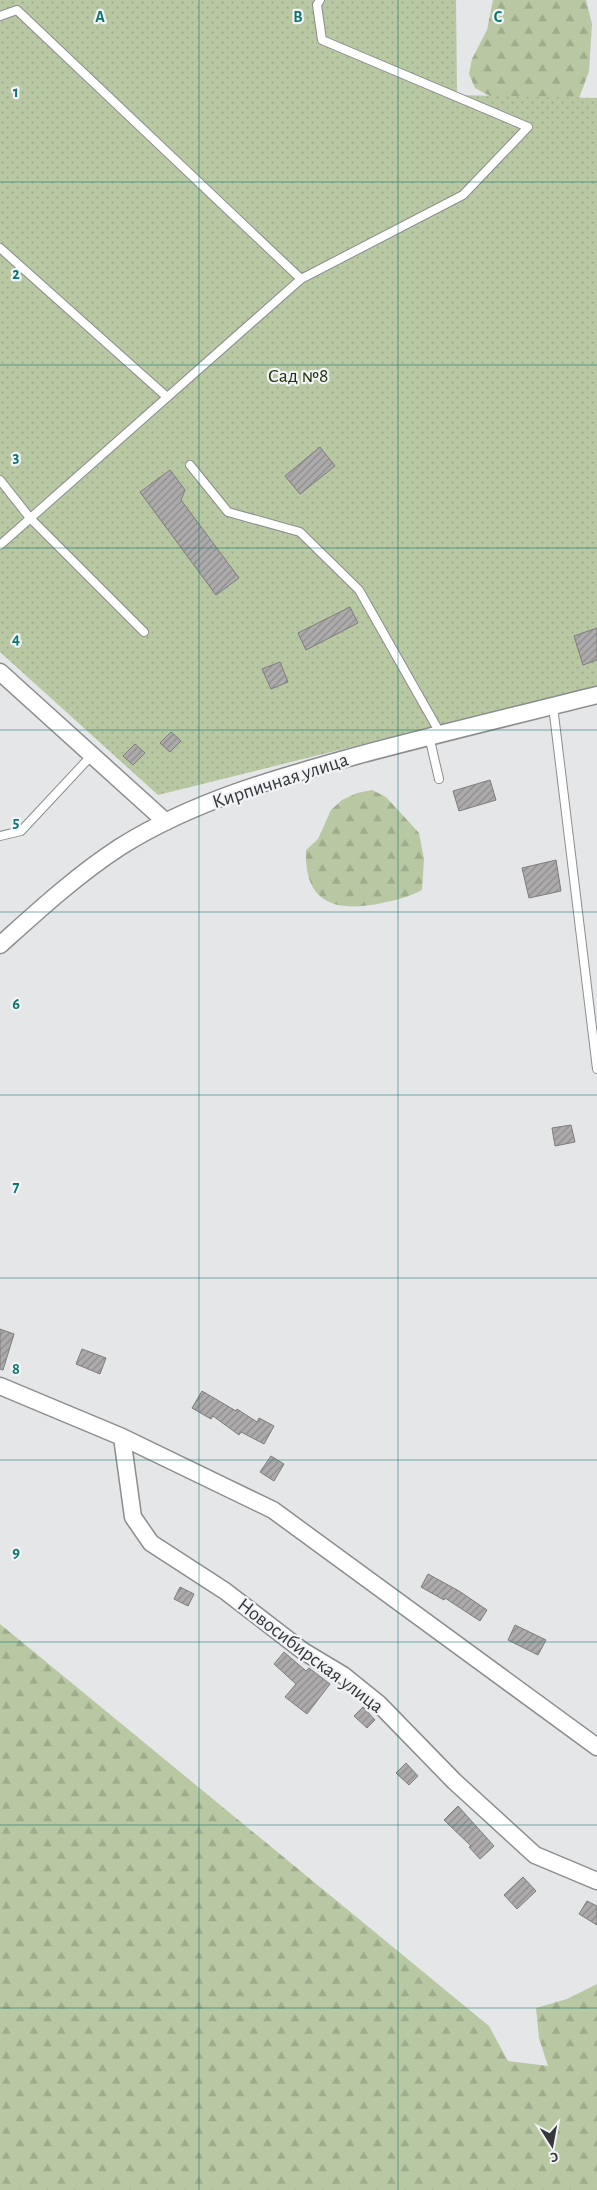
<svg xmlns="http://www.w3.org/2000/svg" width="597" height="2190" viewBox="0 0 597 2190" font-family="'Alegreya Sans',sans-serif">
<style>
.forest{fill:url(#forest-firs)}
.garden{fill:url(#garden-dots)}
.building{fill:url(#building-hatch);stroke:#7e7c7d}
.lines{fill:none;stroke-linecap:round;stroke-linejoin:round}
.service-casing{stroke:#8b8d8f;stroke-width:10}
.minor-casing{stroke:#8b8d8f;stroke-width:19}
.service{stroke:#fff;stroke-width:8}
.minor{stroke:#fff;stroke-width:16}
.grid{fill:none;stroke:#0f766e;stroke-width:1;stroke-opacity:0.55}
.labels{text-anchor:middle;stroke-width:4.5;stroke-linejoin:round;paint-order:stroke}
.park-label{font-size:20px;fill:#1f3100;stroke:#f1f3f6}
.street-label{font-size:20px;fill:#363738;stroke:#f1f3f6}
.grid-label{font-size:16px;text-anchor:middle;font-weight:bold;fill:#0f766e;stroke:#f1f3f6;stroke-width:4.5;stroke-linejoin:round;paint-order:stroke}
</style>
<defs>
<pattern id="forest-firs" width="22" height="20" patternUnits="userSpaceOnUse" patternTransform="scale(1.25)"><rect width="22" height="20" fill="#b7c8a2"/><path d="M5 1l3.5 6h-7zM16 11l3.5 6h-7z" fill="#9eac8c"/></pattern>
<pattern id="garden-dots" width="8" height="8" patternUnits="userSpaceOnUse" patternTransform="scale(1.25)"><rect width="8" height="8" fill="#b7c8a2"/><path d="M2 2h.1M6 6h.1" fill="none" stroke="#9eac8c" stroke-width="1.8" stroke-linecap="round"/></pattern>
<pattern id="building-hatch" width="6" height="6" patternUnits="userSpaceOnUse" patternTransform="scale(1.25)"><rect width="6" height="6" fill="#acaaab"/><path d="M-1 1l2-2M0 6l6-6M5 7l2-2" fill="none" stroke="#8d8b8c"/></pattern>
</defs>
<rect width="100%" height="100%" fill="#e4e6e8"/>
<path class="forest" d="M493 0H586L592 24 589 71 578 101 503 103 475 88 469 74 472 59 487 30Z
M372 790 386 797 419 833 424 859 422 890C409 897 396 900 382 903 335 913 304 903 306 850L318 839 331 810 342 800 357 793Z
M0 1624 489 2026 508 2061 548 2066 539 2038 536 2008 567 1999 597 1984V2190H0Z"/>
<path class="garden" d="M0 0H456L457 95 597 98V686L158 795 0 652Z"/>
<path class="building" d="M320 447 335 466 300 494 285 476Z
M170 470 185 490 181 500 239 578 216 595 140 492Z
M350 607 358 623 306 650 298 633Z
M597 628V660L583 665 574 636Z
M280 662 288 682 271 689 262 669Z
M171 732 181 741 170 752 160 743Z
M135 744 145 753 133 765 123 756Z
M490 780 496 800 459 811 453 791Z
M556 860 561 891 529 898 522 868Z
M571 1125 575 1142 555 1146 552 1128Z
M0 1329 14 1334 3 1370 0 1369Z
M82 1349 106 1358 100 1374 76 1364Z
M202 1391 236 1411 237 1409 257 1422 259 1418 274 1426 264 1444 241 1432 239 1435 213 1416 211 1419 192 1408Z
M271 1456 284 1464 274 1481 260 1472Z
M428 1574 459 1591 487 1610 480 1621 445 1598 444 1600 421 1587Z
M180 1587 194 1594 188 1606 174 1599Z
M515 1625 546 1640 538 1655 508 1640Z
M284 1652 306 1671 309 1668 330 1684 307 1714 285 1697 296 1684 274 1664Z
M363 1707 375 1720 367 1728 354 1716Z
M406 1763 418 1776 409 1785 396 1773Z
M458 1806 494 1846 480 1859 469 1847 471 1846 444 1820Z
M523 1877 536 1891 517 1909 504 1895Z
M587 1901 597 1906V1925L579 1914Z"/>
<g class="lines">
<defs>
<path id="service" d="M0 16 17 10 301 279
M0 248 167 397
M190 465 228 512 300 532 359 590 440 733
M0 480 30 518 144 632
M0 545 301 279 463 195 528 127 322 40 317 5 320 0
M553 706 597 1069
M429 736 439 779
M0 836 21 831 92 755"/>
<path id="minor" d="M0 672 166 822
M0 945C39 910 77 875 120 847 193 801 276 778 359 755 438 734 517 715 597 695
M0 1386 122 1437 273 1510 597 1747
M122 1437 133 1517 151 1543 225 1591 303 1651 343 1675 379 1704 454 1781 535 1855 597 1881"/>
</defs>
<use href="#service" class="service-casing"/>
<use href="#minor" class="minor-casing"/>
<use href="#service" class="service"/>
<use href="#minor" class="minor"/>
</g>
<path class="grid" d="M199 0V2190M398 0V2190M0 182H597M0 365H597M0 548H597M0 730H597M0 912H597M0 1095H597M0 1278H597M0 1460H597M0 1642H597M0 1825H597M0 2008H597"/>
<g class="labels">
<g class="park-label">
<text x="298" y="382">Сад №8</text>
</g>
<g class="street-label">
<text transform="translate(280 780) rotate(-18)" y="7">Кирпичная улица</text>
<text transform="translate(311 1655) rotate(37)" y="7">Новосибирская улица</text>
</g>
</g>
<g class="grid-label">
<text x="100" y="22">A</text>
<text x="298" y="22">B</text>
<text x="498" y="22">C</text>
<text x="16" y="97">1</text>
<text x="16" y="279">2</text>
<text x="16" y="462">3</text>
<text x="16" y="644">4</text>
<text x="16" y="827">5</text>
<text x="16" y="1009">6</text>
<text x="16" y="1192">7</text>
<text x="16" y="1374">8</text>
<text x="16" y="1557">9</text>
</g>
<g transform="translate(552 2145) rotate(169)" stroke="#f1f3f6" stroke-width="4" paint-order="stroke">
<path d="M0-4L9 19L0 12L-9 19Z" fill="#363738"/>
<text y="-8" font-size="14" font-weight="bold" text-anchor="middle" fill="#363738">С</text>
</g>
</svg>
